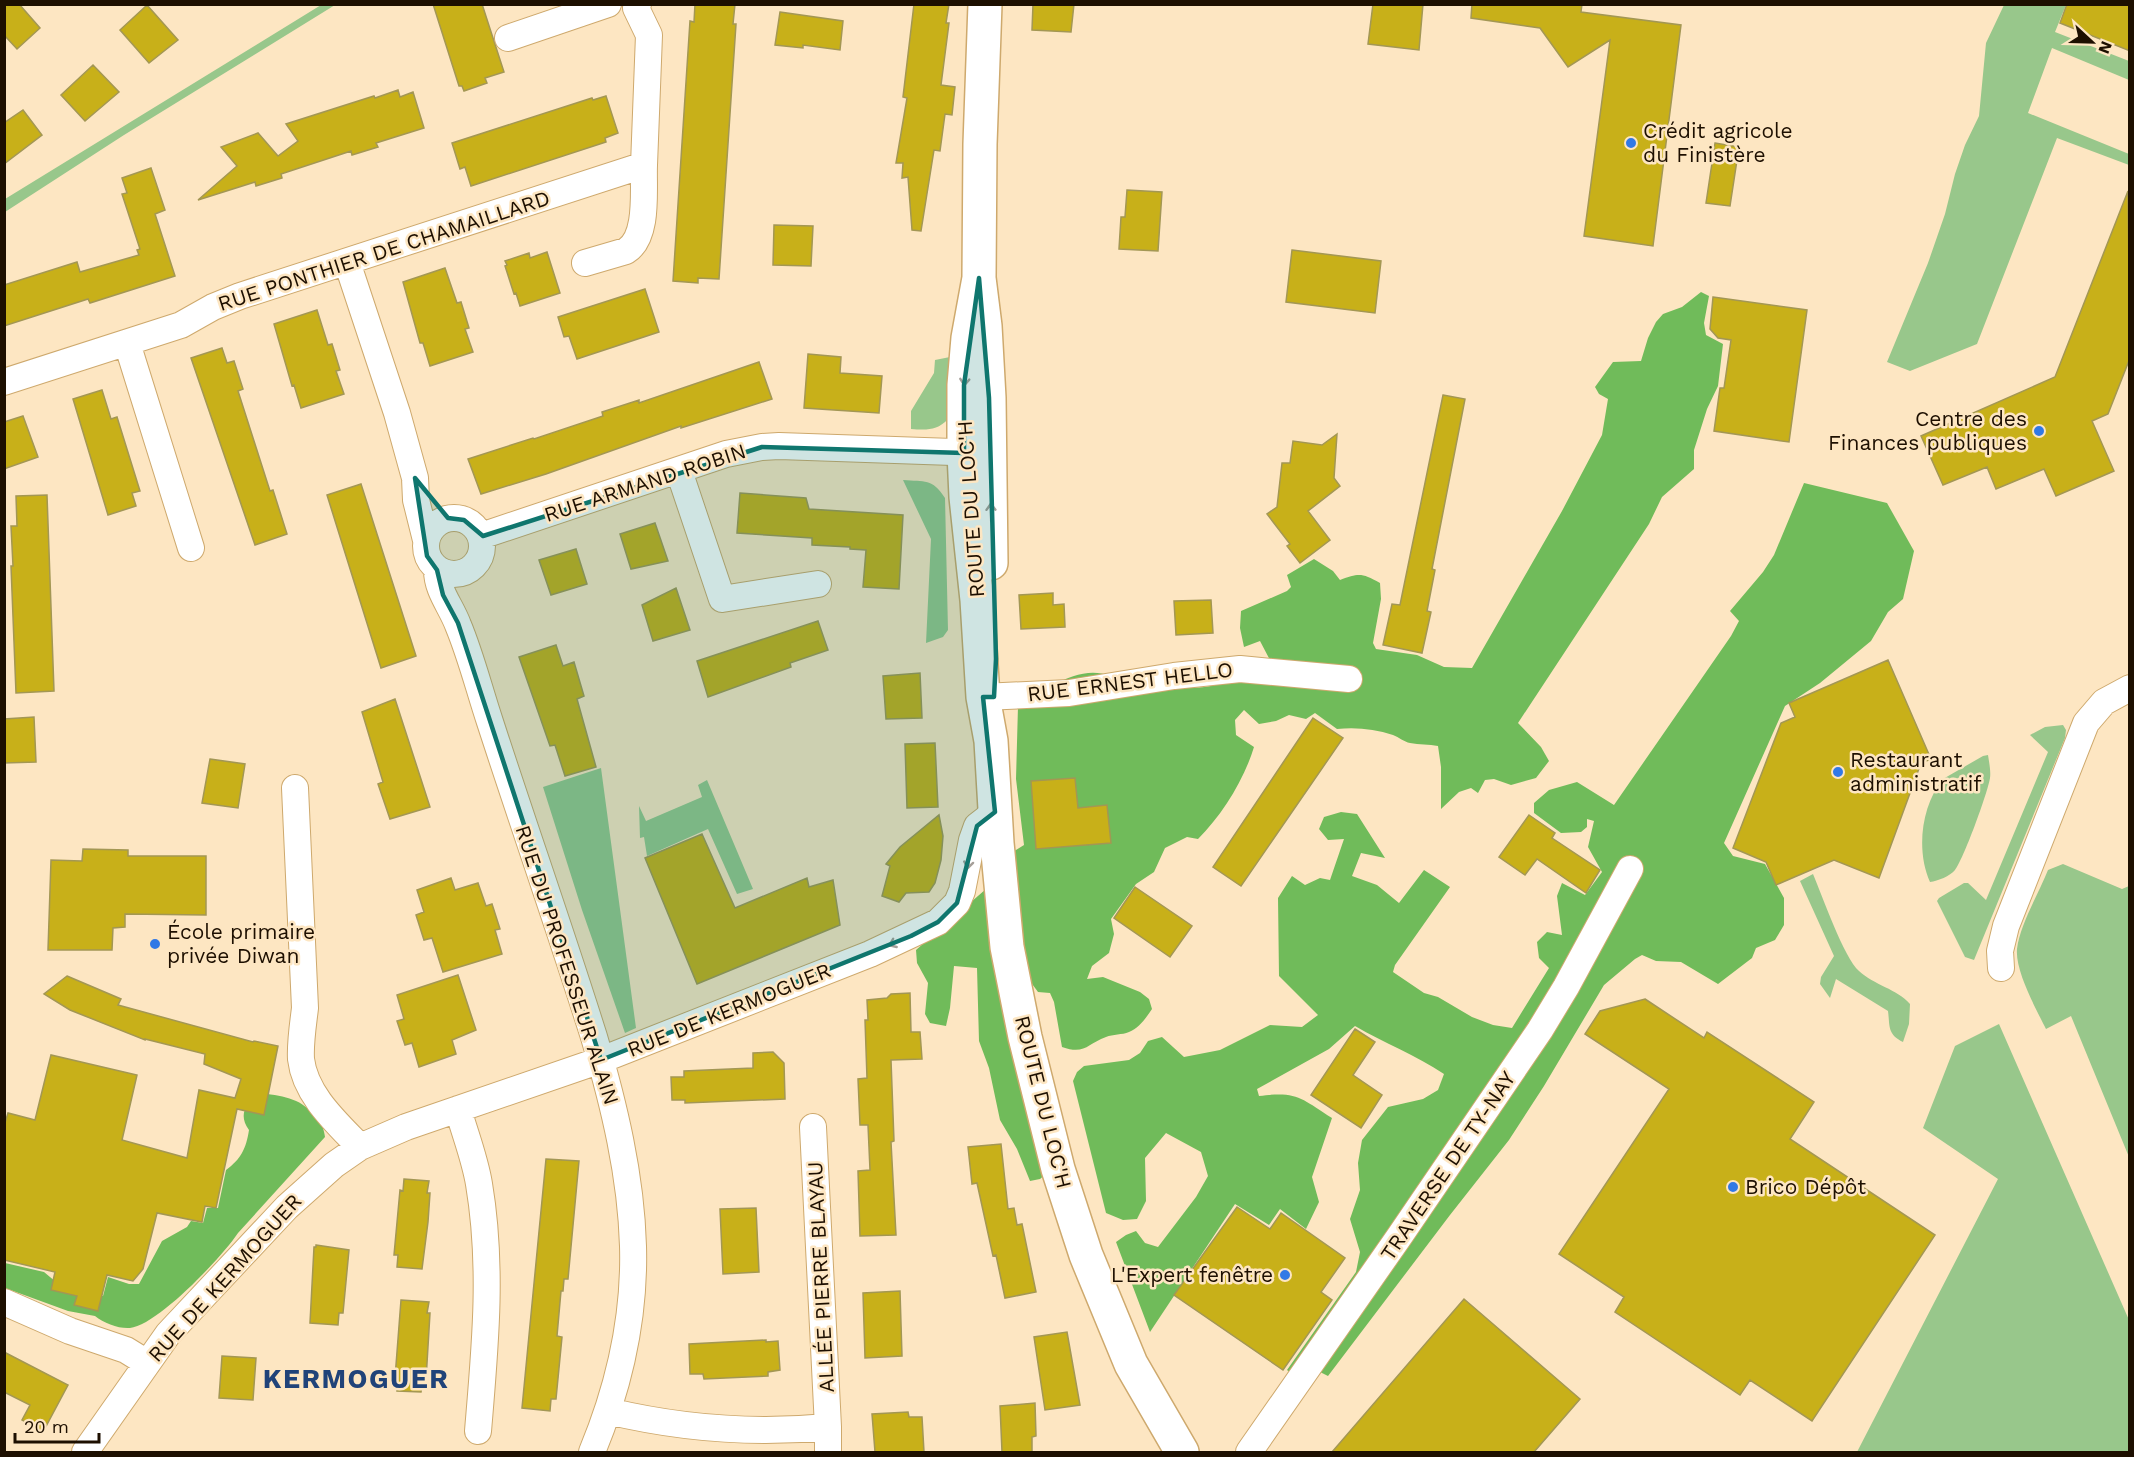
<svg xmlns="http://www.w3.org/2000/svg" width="2134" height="1457" viewBox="0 0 2134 1457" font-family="'Work Sans',sans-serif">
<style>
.green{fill:#98c78b}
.forest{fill:#70bb5a}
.building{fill:#c8b019;stroke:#a39754;stroke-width:1.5}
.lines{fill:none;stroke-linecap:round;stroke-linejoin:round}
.street-casing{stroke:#cea96d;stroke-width:28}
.secondary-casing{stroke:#cea96d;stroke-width:36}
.street{stroke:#fff;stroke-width:26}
.secondary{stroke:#fff;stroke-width:33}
.oneway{stroke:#a59f99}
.marked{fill:#0f766e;fill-opacity:0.2;stroke:#0f766e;stroke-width:4.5;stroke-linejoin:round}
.poi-dot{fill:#3179e6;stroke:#fde6c2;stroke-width:2}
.labels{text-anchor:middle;stroke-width:5;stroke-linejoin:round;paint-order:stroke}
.poi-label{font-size:21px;fill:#1d0f00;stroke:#fde6c2;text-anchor:start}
.street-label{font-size:21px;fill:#1d0f00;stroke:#fde6c2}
.district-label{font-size:27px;font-weight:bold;letter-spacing:1.5px;fill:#204379;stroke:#fde6c2}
</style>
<rect width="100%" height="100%" fill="#fde6c2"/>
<path class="green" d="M321 5H335L124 135 5 212V199Z
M2004 5H2066L2055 32 2129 61V80L2052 48 2028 113 2129 154V165L2057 138 1977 344 1910 371 1887 362 1928 263 1945 214 1955 174 1965 145 1979 116 1986 43Z
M955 356 948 419C937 431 926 430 911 429V411L934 373 935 360Z
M903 480C925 482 932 478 945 498L948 630 943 637 926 643 931 539Z
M2063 725 2066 730 2065 738 1974 960 1965 957 1937 901 1939 898 1964 883H1968L1986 900 2048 752 2030 735 2045 727Z
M1988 755C1989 762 1991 771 1990 778 1988 792 1963 861 1955 870 1950 876 1938 881 1930 882 1916 851 1921 806 1943 779L1983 756Z
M601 768 636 1028 625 1033 582 910 543 787Z
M707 780 753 889 737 894 708 829 647 856 644 837 640 838 639 806 646 821 702 797 698 785Z
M2063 864 2122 889 2129 886V1157L2071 1016 2046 1029C2036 1009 2015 971 2017 949 2020 924 2039 893 2048 870Z
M1813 874C1822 895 1844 958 1859 971 1874 985 1897 989 1910 1004L1909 1024 1903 1042C1887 1034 1890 1026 1888 1011L1836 979 1830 998 1820 984 1821 977 1834 956 1800 881Z
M1999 1024 2129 1320V1452H1857L1998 1179 1923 1128 1955 1046Z"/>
<path class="forest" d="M1701 292 1709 296 1704 323 1706 335 1723 344 1718 386 1707 409 1694 450V469L1662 497 1649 524 1518 723 1541 747 1549 761 1536 778 1511 785 1494 779 1485 780 1478 793 1471 788 1459 792 1441 809V767L1438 746C1429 744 1419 745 1410 743 1404 742 1399 737 1393 735 1375 729 1356 727 1337 729L1315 713 1306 719 1289 715 1276 721 1259 724 1244 710 1235 720 1236 735 1254 747C1244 780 1222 815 1198 839L1187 837 1165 848 1154 872 1136 884 1111 919 1114 934 1109 953 1092 966 1087 979 1103 977 1140 992 1149 999 1152 1009C1146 1018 1139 1028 1129 1032 1122 1035 1113 1034 1106 1037 1087 1044 1085 1055 1062 1047L1054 1002 1050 993 1038 992 1027 977 1047 1173 1040 1179 1030 1181 1017 1149 1000 1120 989 1068 979 1041 977 968 954 966 950 1008 946 1026 930 1023 925 1014 928 983 917 963 916 950 986 889 1011 853 1024 845 1016 779 1018 706C1044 691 1079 663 1110 676 1140 680 1174 690 1205 687 1228 684 1250 671 1271 662L1260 641 1244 647 1240 628 1241 611 1287 591 1291 587 1287 575 1314 559 1333 571 1340 580C1359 573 1362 573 1380 583L1381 599 1373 643 1376 649 1417 655 1444 667 1472 668 1562 511 1602 435 1608 399 1599 394 1595 387 1613 362 1641 361 1648 338 1656 322 1663 314 1682 307Z
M1804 483 1887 503 1914 551 1903 599 1888 612 1871 641 1820 683 1785 706 1724 843 1733 856 1765 864 1784 898V925L1775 940 1756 948 1752 958 1718 984 1681 962 1656 961 1642 955 1635 959 1604 985 1544 1086 1509 1140 1450 1215 1328 1376 1320 1372 1292 1374 1287 1370 1356 1272 1360 1252 1350 1219 1360 1190 1358 1163 1362 1140 1388 1107 1423 1099 1438 1090 1444 1074C1416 1055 1384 1043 1355 1026L1329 1049 1257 1089 1259 1096C1297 1091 1301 1098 1332 1118L1312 1177 1319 1202 1306 1229 1280 1209 1269 1225 1235 1204 1150 1332 1116 1242 1126 1235 1136 1231 1145 1243 1158 1247 1196 1197 1208 1176 1201 1152 1166 1133 1145 1158 1146 1201 1137 1219 1123 1220 1106 1213 1073 1081 1077 1072 1084 1066 1129 1060 1140 1053 1148 1041 1162 1037 1184 1057 1220 1050 1270 1025 1302 1027 1318 1015 1279 976 1278 898 1292 876 1305 885 1320 878 1330 880 1344 839 1328 840 1319 829 1324 817 1341 812 1357 814 1385 858 1361 853 1352 876 1377 885 1399 903 1424 870 1450 887 1395 965 1393 972 1424 993 1438 997 1472 1017 1493 1025 1512 1028 1549 968 1539 958 1537 942 1547 932 1562 935 1557 896 1562 883 1585 895 1602 872 1588 847 1594 821 1587 819V827L1581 832 1561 833 1534 813V803L1549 790 1577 782 1614 805 1731 636 1739 621 1730 611 1763 572 1774 555Z
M262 1093C286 1097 302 1098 317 1119 322 1125 324 1129 325 1137L238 1233C222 1257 158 1325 130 1328 119 1329 104 1323 95 1316L68 1311 5 1288V1263L44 1272 56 1282 103 1296 108 1277 129 1284H139L162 1241 187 1227 191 1221 203 1223 207 1208H218L226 1170C241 1159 246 1149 249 1130 237 1114 247 1101 262 1093Z"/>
<path class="building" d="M4 4H19L40 28 17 49 4 35Z
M433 4H482L504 72 485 78 487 83 464 91 462 86H459Z
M695 4H735L733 24H736L719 279 698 278V283L673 281 690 21 694 22Z
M914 4H949L946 23H949L941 85 955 87 952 115 945 114 940 151 934 150 921 231 912 230 908 177 902 178 903 163H896L907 98 903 97Z
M1033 4H1074L1071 32 1032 30Z
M1373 4H1423L1419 50 1368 44Z
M1472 4H1582L1581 12 1681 25 1653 246 1584 236 1610 40 1568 67 1540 28 1471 18Z
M2067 4H2130V51L2060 23Z
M147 5 178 40 149 63 120 30Z
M780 12 843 21 840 50 803 45V48L775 45Z
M93 65 119 92 85 121 61 95Z
M398 90 400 97 413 92 424 128 376 143 378 147 352 155 351 151 281 174 282 178 256 186 255 182 198 200 237 166 221 147 258 133 278 156 298 141 286 124 374 96 375 98Z
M606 96 618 133 605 138 606 142 471 186 465 167 460 169 452 143 592 98 593 100Z
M23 110 42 135 4 164V123Z
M1715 143 1739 147 1730 206 1706 203Z
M151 168 165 210 155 214 175 276 90 303 88 299 4 326V285L77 262 80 272 139 255 137 250 140 249 122 194 127 193 122 178Z
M1127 190 1162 192 1158 251 1119 249 1121 217H1125Z
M2128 191 2130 358 2108 414 2092 421 2114 471 2056 496 2044 469 1996 489 1987 467 1943 485 1921 436 2055 377Z
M774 225 813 226 811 266 773 265Z
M1292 250 1381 261 1375 313 1286 302Z
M547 252 560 293 520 306 516 293 514 294 505 266 507 265 505 261 529 253 530 258Z
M445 268 457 303 461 302 469 328 465 329 473 352 430 366 423 343H420L403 282Z
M645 289 659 332 577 359 569 336 564 337 558 317Z
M1713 297 1807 310 1789 442 1714 431 1720 388H1724L1731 340 1718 338 1710 329Z
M317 310 328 345 332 344 340 370 336 371 344 394 301 408 294 385 292 386 274 324Z
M222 348 227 363 234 361 243 389 238 391 270 491 273 490 287 534 255 545 191 358Z
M808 354 841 357 840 373 882 376 879 413 804 408Z
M759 362 772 399 681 428V426L546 474 481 494 468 459 533 438 534 439 603 416 602 412 639 400V403Z
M102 390 111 419 117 417 140 491 132 493 136 506 108 515 73 399Z
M1443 395 1465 399 1432 569 1435 570 1427 611 1431 612 1422 653 1383 645 1392 604 1400 605Z
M23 416 38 457 4 469V422Z
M1337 434 1334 478 1340 486 1308 511 1330 540 1300 563 1287 546 1290 544 1267 514 1277 507 1282 463H1290L1293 441 1322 445Z
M361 484 416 656 381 668 327 495Z
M740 493 806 498 809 509 903 515 899 589 863 587 866 550 850 549V547L812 545V538L737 533Z
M47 495 54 691 16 693 11 566H13L11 526H17L16 496Z
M655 523 668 561 631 569 620 534Z
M576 549 587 584 551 595 539 560Z
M676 588 690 630 653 641 642 605Z
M1053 593V605L1064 604 1065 627 1021 629 1019 595Z
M1211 600 1213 633 1176 635 1174 601Z
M818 621 828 650 790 663 791 667 708 697 697 661Z
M556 645 563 666 574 662 584 696 577 699 596 767 565 776 555 745 550 746 519 657Z
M1888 660 1931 759 1921 763 1879 878 1834 860 1776 885 1766 862 1733 848 1781 723 1795 717 1789 703Z
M920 673 922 718 886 719 883 676Z
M395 699 430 807 390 819 378 784 383 782 362 712Z
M34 717 36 762 4 763V719Z
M1313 718 1343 738 1241 886 1213 867Z
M935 743 938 807 907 808 905 744Z
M210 759 245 764 238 808 202 803Z
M1075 778 1078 808 1107 805 1111 843 1036 849 1031 781Z
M939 815 943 836 941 860 935 883 929 892 906 893 899 902 882 896 890 866 886 864 900 847Z
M1529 815 1555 833 1552 838 1600 870 1586 893 1537 859 1525 875 1499 857Z
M702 834 735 908 807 878 809 887 833 880 840 925 697 984 645 858Z
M83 849 128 850V856H206V915L125 914V927L113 928 112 950H48L51 860 82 861Z
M451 878 455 890 478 883 486 906 492 904 500 929 495 930 502 954 443 972 432 938 424 940 416 915 424 912 417 890Z
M1135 887 1192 926 1170 957 1114 918Z
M458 975 476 1030 452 1040 456 1054 419 1067 412 1043 405 1045 397 1021 404 1019 397 995Z
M67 976 121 999 118 1005 253 1042 254 1041 278 1046 264 1115 237 1109 216 1208 205 1206 202 1222 157 1213 143 1269 133 1281 107 1275 98 1311 74 1305 77 1296 51 1290 55 1272 4 1260V1126L8 1113 35 1120 51 1055 137 1075 122 1140 187 1158 199 1090 235 1098 241 1079 204 1064 205 1054 145 1039V1040L70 1010 44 994Z
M910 993 911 1032H920L922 1059 891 1060 894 1141 891 1142 896 1235 860 1236 858 1171 870 1170 868 1125H860L858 1079 867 1078 865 1020H868L867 1000 887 998 891 994Z
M1645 999 1704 1038 1707 1032 1814 1102 1790 1139 1935 1235 1812 1421 1750 1380 1740 1395 1615 1312 1624 1297 1559 1254 1669 1089 1585 1034 1600 1011Z
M1355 1029 1375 1042 1353 1075 1382 1095 1361 1128 1311 1095Z
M773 1052 784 1063 785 1099 685 1103V1100H672L671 1077H684V1071L753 1068V1053Z
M1001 1144 1008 1209 1014 1208 1017 1225 1022 1224 1036 1292 1005 1298 996 1255 993 1256 977 1183 972 1184 968 1147Z
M546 1159 579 1161 568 1279H564L563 1291H561L557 1336 562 1337 556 1399H551L550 1411 522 1408Z
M404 1179 429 1181 427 1193H430L428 1222 422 1269 397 1267 398 1255H394L400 1190 403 1191Z
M1237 1207 1270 1229 1281 1213 1345 1258 1321 1292 1332 1300 1283 1370 1174 1295Z
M756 1208 759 1272 723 1274 720 1209Z
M316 1245 349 1250 343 1313H339L338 1325 310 1323 314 1247H316Z
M900 1291 902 1356 865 1358 863 1293Z
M1464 1299 1580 1399 1534 1452H1332Z
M401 1300 429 1302 427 1313H430L426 1380H423L421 1392 397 1391 398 1378H395Z
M1067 1332 1080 1405 1045 1410 1034 1337Z
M766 1340V1342L778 1341 780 1370 768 1372V1376L704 1379 703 1374H690L689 1344Z
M4 1352 68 1385 43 1432 22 1420 30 1405 4 1392Z
M222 1356 256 1358 253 1400 219 1398Z
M1035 1403 1036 1436 1032 1437V1452H1002L1000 1406Z
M908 1412 909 1417H922L924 1452H875L872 1414Z"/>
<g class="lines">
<defs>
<path id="street" d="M508 38 608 4
M347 262 397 413 415 478 416 500 426 540
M585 263 626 251C649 237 643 189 644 165
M127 343 191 548
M4 382 181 325 213 307 240 296 644 165 649 35 636 8 638 4
M679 471 722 599 818 584
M426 546a28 28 0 1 1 56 0a28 28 0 1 1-56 0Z
M481 536 726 454 762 447 779 446 982 453
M437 570C437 591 451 606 458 625 471 656 479 689 490 722 524 827 561 932 594 1037 614 1105 631 1175 633 1246 635 1316 619 1387 592 1452
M983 697 1069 693 1174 676 1240 669 1349 679
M295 788 305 1008C303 1025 300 1043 301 1059 305 1095 337 1123 360 1147
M2001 968 2000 951 2006 926 2086 723 2104 702 2130 688
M458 1109C465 1134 475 1159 479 1184 493 1267 485 1348 478 1431
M4 1302 70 1331 126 1350 147 1363
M608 1411C679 1428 755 1434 828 1427L813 1127
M828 1427V1452
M85 1452 168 1334 287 1207 334 1165 360 1147 406 1127 601 1060 870 954 938 922 957 903 962 891 972 840 977 826 995 812
M1249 1452 1399 1237 1540 1030 1566 987 1630 869"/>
<path id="secondary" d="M985 4 980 144 979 278 985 326 989 398 991 563
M979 278 968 338 964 385V453L966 497 977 600 983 697 991 741 997 843 1007 947 1025 1037 1058 1169 1086 1255 1131 1364 1182 1452"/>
</defs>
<use href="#street" class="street-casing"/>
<use href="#secondary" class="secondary-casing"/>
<use href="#street" class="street"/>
<use href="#secondary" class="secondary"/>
</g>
<defs><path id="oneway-shaft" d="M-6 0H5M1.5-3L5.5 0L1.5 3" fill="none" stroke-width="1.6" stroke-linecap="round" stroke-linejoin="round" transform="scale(1.5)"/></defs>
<g class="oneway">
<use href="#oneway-shaft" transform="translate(965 377) rotate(95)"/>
<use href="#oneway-shaft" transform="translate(991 512) rotate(-91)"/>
<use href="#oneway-shaft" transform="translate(969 860) rotate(99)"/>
<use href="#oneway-shaft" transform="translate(897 942) rotate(157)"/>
</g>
<path class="marked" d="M979 278 989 398 996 659 994 697H983L995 812 977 826 957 903 938 922 911 936 601 1060 458 623 443 595 437 570 427 556 415 478 448 518 464 520 483 536 762 447 964 453V385Z"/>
<g class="poi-dot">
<circle cx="1631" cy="143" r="6"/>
<circle cx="2039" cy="431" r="6"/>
<circle cx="1838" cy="772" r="6"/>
<circle cx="155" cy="944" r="6"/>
<circle cx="1733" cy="1187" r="6"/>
<circle cx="1285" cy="1275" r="6"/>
</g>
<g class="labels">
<g class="poi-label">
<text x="1643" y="138">Crédit agricole<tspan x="1643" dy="24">du Finistère</tspan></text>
<text x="2027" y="426" text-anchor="end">Centre des<tspan x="2027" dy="24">Finances publiques</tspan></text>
<text x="1850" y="767">Restaurant<tspan x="1850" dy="24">administratif</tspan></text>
<text x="167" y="939">École primaire<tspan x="167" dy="24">privée Diwan</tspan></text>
<text x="1745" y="1194">Brico Dépôt</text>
<text x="1273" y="1282" text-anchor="end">L'Expert fenêtre</text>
</g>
<g class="street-label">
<text transform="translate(384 251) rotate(-18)" y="7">RUE PONTHIER DE CHAMAILLARD</text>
<text transform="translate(645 483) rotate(-18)" y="7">RUE ARMAND ROBIN</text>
<text transform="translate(971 509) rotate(-94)" y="7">ROUTE DU LOC'H</text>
<text transform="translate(1130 682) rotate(-7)" y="7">RUE ERNEST HELLO</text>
<text transform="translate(567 965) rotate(72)" y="7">RUE DU PROFESSEUR ALAIN</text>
<text transform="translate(729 1010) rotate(-22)" y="7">RUE DE KERMOGUER</text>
<text transform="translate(1043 1102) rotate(76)" y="7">ROUTE DU LOC'H</text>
<text transform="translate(1448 1166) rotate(-56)" y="7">TRAVERSE DE TY-NAY</text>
<text transform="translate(821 1277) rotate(-93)" y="7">ALLÉE PIERRE BLAYAU</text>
<text transform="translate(225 1278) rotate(-48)" y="7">RUE DE KERMOGUER</text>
</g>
<g class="district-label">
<text x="356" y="1388">KERMOGUER</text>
</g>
</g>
<rect width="2134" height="1457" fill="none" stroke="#1d0f00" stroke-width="12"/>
<g transform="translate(2092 42) rotate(112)" stroke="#fde6c2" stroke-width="4.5" paint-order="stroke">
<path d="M0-4.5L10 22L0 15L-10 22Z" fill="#1d0f00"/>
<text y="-9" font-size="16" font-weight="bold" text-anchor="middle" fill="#1d0f00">N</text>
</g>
<path d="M15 1433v9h84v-9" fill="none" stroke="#1d0f00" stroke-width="3"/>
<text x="24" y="1433" font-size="18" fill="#1d0f00" stroke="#fde6c2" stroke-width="4.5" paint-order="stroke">20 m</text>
</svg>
